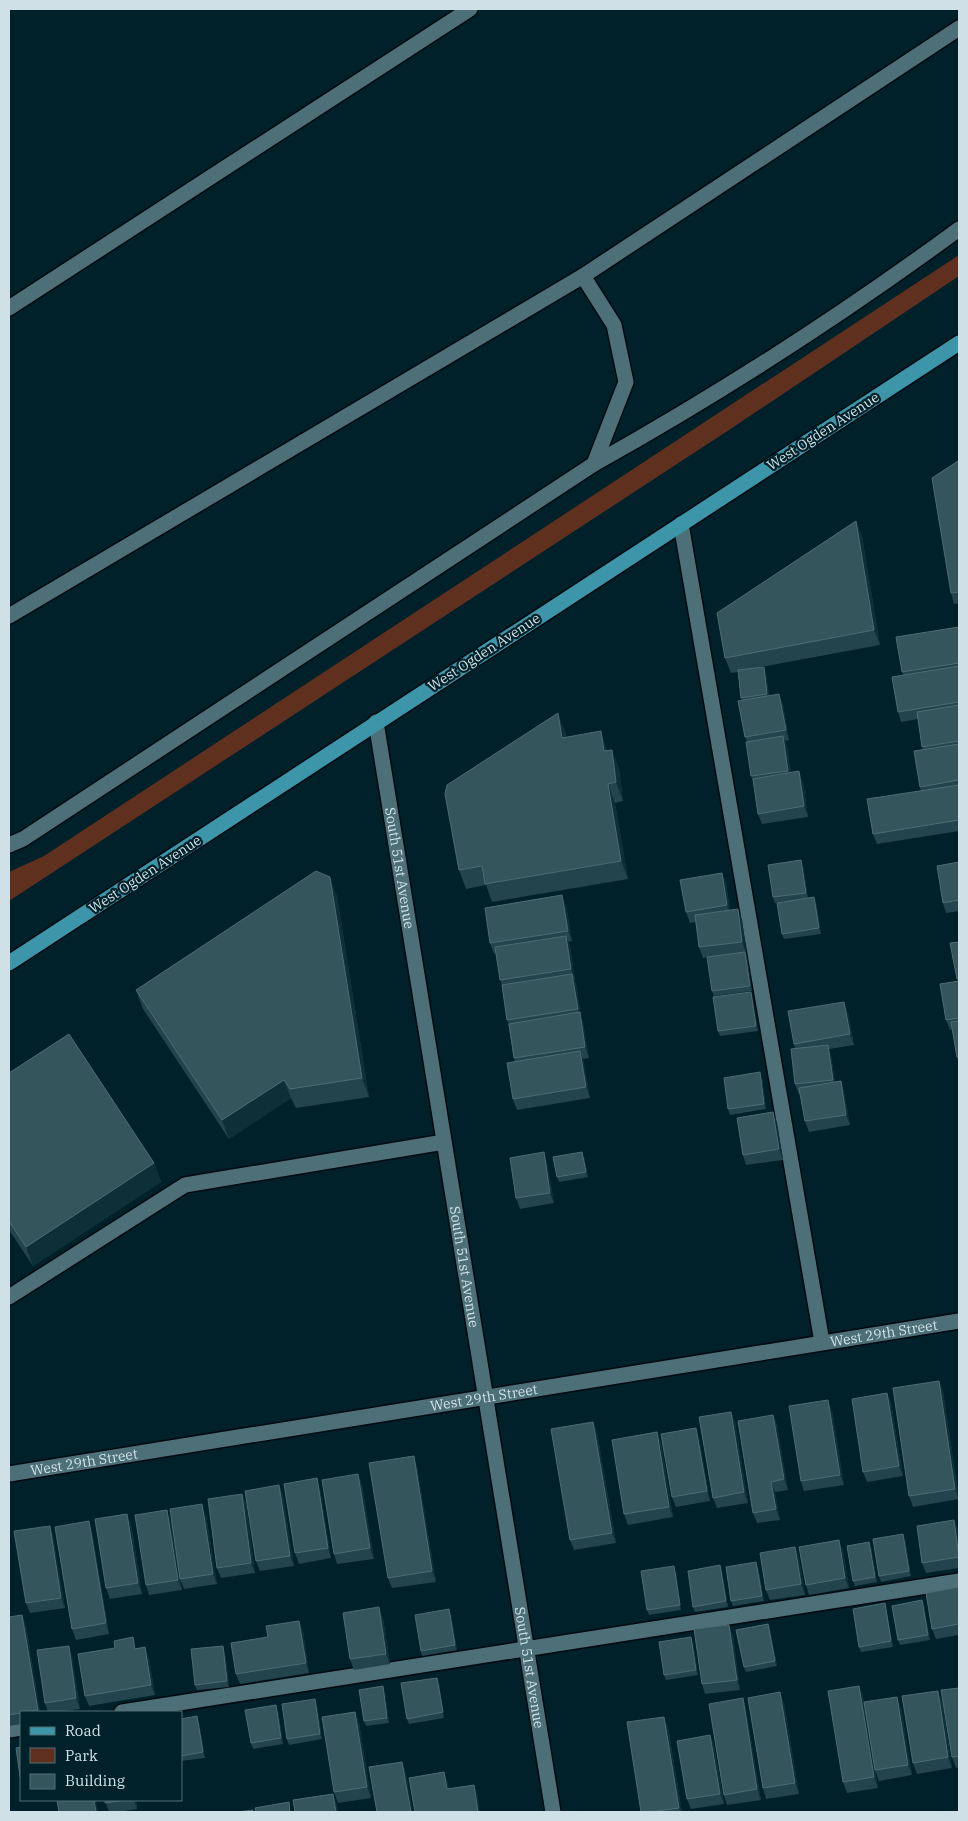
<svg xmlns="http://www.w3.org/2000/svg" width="968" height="1821" viewBox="0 0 968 1821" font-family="'IBM Plex Serif',serif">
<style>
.green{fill:#60301f}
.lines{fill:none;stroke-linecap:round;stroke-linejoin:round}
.minor-casing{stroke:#000a0f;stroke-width:18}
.major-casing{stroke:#000a0f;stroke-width:18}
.minor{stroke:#4c6f78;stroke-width:15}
.major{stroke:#3c95a9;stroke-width:15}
.wall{fill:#23444c}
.shaded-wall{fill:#0d2f37}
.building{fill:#35555c;stroke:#4e6b72}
.labels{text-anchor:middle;stroke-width:4.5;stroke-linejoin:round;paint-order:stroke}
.street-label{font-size:14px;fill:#cfe1e6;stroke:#002129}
</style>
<rect width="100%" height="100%" fill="#002129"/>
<path class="green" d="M959 255V276L732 428 9 901V872L44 856Z"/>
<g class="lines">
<defs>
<g id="minor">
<path d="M9 308 470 9"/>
<path d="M594 464C721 393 842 315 959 229"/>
<path d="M681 524 822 1342"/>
<path d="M9 616 583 276 959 28"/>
<path id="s1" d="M376 722 553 1812"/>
<path d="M9 845 23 839 594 464 626 382 614 325 583 276"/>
<path d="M9 1297 185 1185 444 1142"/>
<path id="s2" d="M9 1474 959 1321"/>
<path d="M122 1712 959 1581"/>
<path d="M9 1730 21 1728"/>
</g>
<path id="major" d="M9 963 959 343"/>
</defs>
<use href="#minor" class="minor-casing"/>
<use href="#major" class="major-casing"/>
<use href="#minor" class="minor"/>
<use href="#major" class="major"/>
</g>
<path class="wall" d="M959 462V603L954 604 951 593Z
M856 521 862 536 880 645 755 668 766 673 769 696 783 704 789 740 785 741 787 746 791 773 803 782 808 817 762 824 758 814 753 782 751 776 747 741 745 737 742 701 741 698 738 672 731 673 725 658Z
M959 627V831L877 844 873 834 921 791 920 787 923 749 918 719 901 722 898 712 903 675 902 672Z
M565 731 566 737 607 750H612L619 769 623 801 615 803 628 879 492 902 486 885 466 889 459 870Z
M959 862V911L946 913 943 903Z
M803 866 808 898 816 902 821 934 784 939 782 934 786 901 775 903 773 897Z
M722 873 726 883 730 910 742 920 746 952H745L747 957 752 991 714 996 712 991 715 956 703 958 699 947 696 922 690 923 686 912Z
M337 896 369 1097 296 1108 291 1098 229 1139 143 1009 136 990Z
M566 905 572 941 568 942 570 946 575 980H574L576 984 581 1017 583 1023 589 1058 583 1059 590 1098 517 1110 513 1099 515 1062 514 1058 496 953 494 954 490 943Z
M959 942V1064L957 1057 952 1030H950L946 1020 958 981 957 979Z
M752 997 758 1031 720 1036 718 1031Z
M848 1012 854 1045 829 1049 831 1055 835 1082 841 1081 844 1092 850 1125 809 1132 805 1121 800 1094 799 1095 795 1084V1049L794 1044Z
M9 1073 154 1163 161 1182 33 1266 9 1230Z
M762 1078 766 1109 730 1115 728 1109Z
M773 1112 777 1123 783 1160 746 1165 743 1155Z
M544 1152 547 1163 554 1203 520 1209 516 1198Z
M584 1157 588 1177 559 1182 557 1177Z
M939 1381 943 1391 959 1499 913 1507 909 1496Z
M887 1393 891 1403 903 1476 867 1482 863 1472Z
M832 1410 844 1485 804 1491 801 1481Z
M731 1412 735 1422 748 1503 717 1508 713 1498Z
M773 1415 777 1425 788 1490 775 1492 780 1520 757 1523 753 1513Z
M593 1422 597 1432 616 1543 574 1550 570 1540Z
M657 1432 661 1443 673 1517 628 1525 624 1514Z
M699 1438 710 1501 676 1507 672 1497Z
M417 1467 436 1582 392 1588 388 1578Z
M358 1474 362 1485 374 1559 337 1564 334 1554Z
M279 1485 283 1496 294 1566 260 1571 256 1561Z
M320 1489 331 1558 299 1564 295 1553Z
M242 1494 246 1504 255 1573 221 1578 217 1568Z
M206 1515 217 1584 184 1589 180 1579Z
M954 1520 958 1530 959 1541V1568L926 1573 922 1563Z
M171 1521 182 1590 149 1595 146 1585Z
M131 1524 142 1594 110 1599 106 1588Z
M50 1526 53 1536 65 1608 30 1613 26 1603Z
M92 1532 109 1634 76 1640 72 1629Z
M905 1539 911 1576 881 1582 879 1576Z
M869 1542 871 1547 877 1582 855 1586 853 1581Z
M795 1547 799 1558 805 1595 770 1600 766 1590Z
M843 1550 849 1588 809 1595 806 1585Z
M720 1565 722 1571 728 1607 695 1612 693 1607Z
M758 1567 764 1601 733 1606 731 1601Z
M676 1572 681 1610 649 1615 647 1610Z
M959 1587V1635L936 1639 932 1629Z
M922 1600 924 1606 930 1640 900 1645 898 1640Z
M885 1603 886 1608 893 1647 861 1652 859 1647Z
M451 1614 457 1650 422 1656 421 1651Z
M22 1615 26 1625 40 1712H21V1724L9 1726V1617Z
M383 1618 390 1664 354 1670 350 1659Z
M768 1624 770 1629 777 1666 746 1672 744 1667Z
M303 1631 309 1673 240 1684 236 1674Z
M733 1635 740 1690 705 1694 702 1684Z
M691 1637 693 1642 698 1675 666 1680 664 1675Z
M137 1648 149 1658 155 1695 89 1706 85 1696Z
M225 1651 229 1687 197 1690 195 1685Z
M72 1656 80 1709 57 1712H48L45 1703Z
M437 1678 439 1683 444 1718 409 1724 407 1719Z
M859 1686 863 1697 878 1788 847 1793 843 1782Z
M959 1688V1767L956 1768 952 1757Z
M385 1692 389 1723 366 1726 364 1721Z
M743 1698 746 1709 761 1800 727 1805 724 1795Z
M315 1699 317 1705 322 1739 289 1745 287 1739Z
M942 1701 952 1768 917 1774 913 1763Z
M784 1703 799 1794 766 1799 763 1788Z
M901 1707 912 1775 879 1781 875 1770Z
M278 1710 283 1744 253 1749 251 1743Z
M181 1719 199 1722 205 1758 181 1761Z
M359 1722 371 1798 338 1803 334 1792Z
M668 1727 682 1812H641Z
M710 1735 714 1745 724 1804 691 1809 687 1799Z
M105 1800H136L137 1809 118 1812H109Z"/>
<path class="shaded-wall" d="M856 521 862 536 880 645 874 630Z
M764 667 766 673 769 700 767 694Z
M779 694 783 704 789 740 786 730Z
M558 713 565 731 569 757 562 738Z
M601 731 607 750 611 770 604 751Z
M783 736 787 746 792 781 788 771Z
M612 750 619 769 623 801 616 782Z
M799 771 803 782 808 817 804 806Z
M608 784 615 803 628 879 621 861Z
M801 860 803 866 808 898 806 893Z
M722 873 726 883 731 916 727 905Z
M330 877 337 896 369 1097 362 1078Z
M562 895 566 905 572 941 568 931Z
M814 897 816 902 821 934 819 928Z
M738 909 742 920 746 952 742 942Z
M566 936 570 946 575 980 571 969Z
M745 952 747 957 752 991 750 986Z
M572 974 576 984 581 1017 583 1023 589 1058 585 1047 580 1015 578 1009Z
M751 992 752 997 758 1031 756 1026Z
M844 1002 848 1012 854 1045 850 1034Z
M828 1045 831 1055 836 1090 833 1080Z
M580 1051 584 1062 590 1098 586 1087Z
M760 1072 762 1078 766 1109 764 1104Z
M284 1080 291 1098 229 1139 222 1120Z
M841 1081 844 1092 850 1125 846 1115Z
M773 1112 777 1123 783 1160 779 1149Z
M544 1152 547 1163 554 1203 550 1193Z
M582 1152 584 1157 588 1177 586 1172Z
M154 1163 161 1182 33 1266 26 1247Z
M939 1381 943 1391 959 1499 955 1489Z
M887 1393 891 1403 903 1476 899 1466Z
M828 1400 832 1410 844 1485 840 1475Z
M731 1412 735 1422 748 1503 744 1492Z
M773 1415 777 1425 788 1490 784 1479Z
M593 1422 597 1432 616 1543 612 1533Z
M696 1428 699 1438 710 1501 707 1491Z
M657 1432 661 1443 673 1517 669 1507Z
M414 1456 417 1467 436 1582 432 1571Z
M358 1474 362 1485 374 1559 370 1548Z
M317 1478 320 1489 331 1558 328 1548Z
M771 1482 775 1492 780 1520 776 1509Z
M279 1485 283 1496 294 1566 290 1556Z
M242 1494 246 1504 255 1573 251 1563Z
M202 1504 206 1515 217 1584 213 1574Z
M167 1510 171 1521 182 1590 178 1580Z
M127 1514 131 1524 142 1594 138 1583Z
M954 1520 958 1530 959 1541V1553Z
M89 1521 92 1532 109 1634 106 1623Z
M50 1526 53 1536 65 1608 61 1598Z
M903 1534 905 1539 911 1576 909 1571Z
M839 1540 843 1550 849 1588 845 1578Z
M869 1542 871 1547 877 1582 875 1577Z
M795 1547 799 1558 805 1595 801 1584Z
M756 1562 758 1567 764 1601 762 1596Z
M720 1565 722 1571 728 1607 726 1601Z
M674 1566 676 1572 681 1610 680 1605Z
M922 1600 924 1606 930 1640 928 1635Z
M885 1603 886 1608 893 1647 891 1641Z
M379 1607 383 1618 390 1664 386 1654Z
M449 1609 451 1614 457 1650 455 1645Z
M22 1615 26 1625 40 1712H39L38 1710Z
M299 1621 303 1631 309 1673 306 1663Z
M768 1624 770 1629 777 1666 775 1661Z
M729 1625 733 1635 740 1690 737 1680Z
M691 1637 693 1642 698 1675 696 1670Z
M69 1646 72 1656 80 1709 76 1698Z
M223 1646 225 1651 229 1687 227 1681Z
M145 1647 149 1658 155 1695 151 1685Z
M437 1678 439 1683 444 1718 443 1712Z
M383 1686 385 1692 389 1723 387 1718Z
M859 1686 863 1697 878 1788 874 1777Z
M938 1691 942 1701 952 1768 948 1757Z
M780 1692 784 1703 799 1794 795 1783Z
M897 1697 901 1707 912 1775 908 1765Z
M743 1698 746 1709 761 1800 757 1789Z
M315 1699 317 1705 322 1739 320 1734Z
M276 1705 278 1710 283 1744 281 1738Z
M355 1712 359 1722 371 1798 367 1787Z
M197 1716 199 1722 205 1758 203 1752Z
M664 1717 668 1727 682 1812H681L679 1808Z
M710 1735 714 1745 724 1804 720 1794Z
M402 1762 406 1772 413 1812H411Z
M444 1772 448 1782 450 1800 447 1789Z
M474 1785 478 1795 480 1812H478Z
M333 1794 337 1804 338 1812H336Z
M94 1800H96L98 1812H96Z
M134 1800H136L137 1809Z"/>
<path class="building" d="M958 461 959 462V592L951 593 932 478Z
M856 521 874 630 725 658 717 613Z
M959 627V663L902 672 896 637Z
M959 666V702L898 712 892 677Z
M764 667 767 694 741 698 738 670Z
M779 694 786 730 745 737 738 701Z
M959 705V741L922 747 917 712Z
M558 713 562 738 601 731 604 751 612 750 616 782 608 784 621 861 485 884 482 866 459 870 445 794 447 785Z
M783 736 788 771 751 776 746 742Z
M959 744V780L920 787 914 751Z
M799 771 804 806 758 814 753 779Z
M959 785V820L873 834 867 799Z
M801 860 806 893 773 897 768 865Z
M959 862V900L943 903 937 866Z
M316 871 330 877 362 1078 290 1089 284 1080 222 1120 136 990Z
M722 873 727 905 686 912 680 880Z
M562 895 568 931 490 943 485 908Z
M814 897 819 928 782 934 777 903Z
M738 909 742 942 699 947 695 915Z
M566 936 571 969 500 980 495 947Z
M959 942V978L957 979 950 943Z
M745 952 750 986 712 991 707 957Z
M572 974 578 1009 507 1020 502 985Z
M959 981V1018L946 1020 940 984Z
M751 992 756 1026 718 1031 713 997Z
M844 1002 850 1034 794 1044 788 1011Z
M580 1012 585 1047 514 1058 509 1024Z
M959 1021V1057H957L951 1022Z
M69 1034 154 1163 26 1247 9 1221V1073Z
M828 1045 833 1080 795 1084 791 1049Z
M580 1051 586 1087 513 1099 507 1063Z
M760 1072 764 1104 728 1109 724 1078Z
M841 1081 846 1115 805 1121 799 1088Z
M773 1112 779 1149 743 1155 737 1118Z
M544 1152 550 1193 516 1198 510 1158Z
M582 1152 586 1172 557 1177 553 1157Z
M939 1381 955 1489 909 1496 893 1388Z
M887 1393 899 1466 863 1472 852 1399Z
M828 1400 840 1475 801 1481 789 1406Z
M731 1412 744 1492 713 1498 699 1417Z
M773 1415 784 1479 771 1482 776 1509 753 1513 738 1421Z
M593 1422 612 1533 570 1540 551 1429Z
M696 1428 707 1491 672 1497 661 1434Z
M657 1432 669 1507 624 1514 612 1440Z
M414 1456 432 1571 388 1578 369 1463Z
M358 1474 370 1548 334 1554 322 1480Z
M317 1478 328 1548 295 1553 284 1484Z
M279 1485 290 1556 256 1561 245 1491Z
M242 1494 251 1563 217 1568 208 1499Z
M202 1504 213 1574 180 1579 170 1509Z
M167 1510 178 1580 146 1585 135 1515Z
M127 1514 138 1583 106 1588 95 1519Z
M954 1520 959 1557 922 1563 917 1526Z
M89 1521 106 1623 72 1629 55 1527Z
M50 1526 61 1598 26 1603 14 1531Z
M903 1534 909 1571 879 1576 873 1539Z
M839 1540 845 1578 806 1585 799 1547Z
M869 1542 875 1577 853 1581 847 1546Z
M795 1547 801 1584 766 1590 760 1553Z
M756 1562 762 1596 731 1601 726 1567Z
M720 1565 726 1601 693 1607 688 1571Z
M674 1566 680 1605 647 1610 641 1571Z
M959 1587V1624L932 1629 926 1593Z
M922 1600 928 1635 898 1640 892 1606Z
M885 1603 891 1641 859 1647 853 1609Z
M379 1607 386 1654 350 1659 343 1613Z
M449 1609 455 1645 421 1651 415 1615Z
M22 1615 38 1710 9 1715V1617Z
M299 1621 306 1663 236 1674 231 1643 268 1637 266 1626Z
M768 1624 775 1661 744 1667 736 1630Z
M729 1625 737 1680 702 1684 694 1629Z
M133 1637 135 1649 145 1647 151 1685 85 1696 78 1654 115 1648 114 1641Z
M691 1637 696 1670 664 1675 659 1642Z
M69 1646 76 1698 45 1703 37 1650Z
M223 1646 227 1681 195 1685 191 1649Z
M437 1678 443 1712 407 1719 401 1683Z
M383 1686 387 1718 364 1721 359 1690Z
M859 1686 874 1777 843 1782 828 1691Z
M959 1688V1756L952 1757 941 1690Z
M938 1691 948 1757 913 1763 902 1696Z
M780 1692 795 1783 763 1788 748 1698Z
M897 1697 908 1765 875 1770 864 1702Z
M743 1698 757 1789 724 1795 709 1704Z
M315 1699 320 1734 287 1739 282 1704Z
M276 1705 281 1738 251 1743 245 1710Z
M355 1712 367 1787 334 1792 322 1717Z
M197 1716 203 1752 181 1756V1719Z
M664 1717 679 1808 650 1812H641L627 1722Z
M710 1735 720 1794 687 1799 677 1741Z
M21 1747V1783L16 1748Z
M402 1762 411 1812H377L369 1767Z
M444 1772 447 1789 474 1785 478 1812H415L409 1778Z
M333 1794 336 1812H295L293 1800Z
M57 1800H94L96 1812H59Z
M105 1800H127L105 1803Z
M289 1802 290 1812H256L255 1808Z
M253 1810V1812H237Z"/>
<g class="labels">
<g class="street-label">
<text transform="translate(823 431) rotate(-33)" y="5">West Ogden Avenue</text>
<text transform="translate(484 652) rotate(-33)" y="5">West Ogden Avenue</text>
<text dy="5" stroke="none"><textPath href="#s1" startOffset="148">South 51st Avenue</textPath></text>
<text transform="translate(145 874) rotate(-33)" y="5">West Ogden Avenue</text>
<text dy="5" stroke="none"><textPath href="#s1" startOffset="552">South 51st Avenue</textPath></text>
<text dy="5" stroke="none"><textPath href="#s2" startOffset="886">West 29th Street</textPath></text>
<text dy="5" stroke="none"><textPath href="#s2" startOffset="481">West 29th Street</textPath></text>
<text dy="5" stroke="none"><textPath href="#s2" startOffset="76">West 29th Street</textPath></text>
<text dy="5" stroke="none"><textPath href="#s1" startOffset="958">South 51st Avenue</textPath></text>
</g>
</g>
<rect width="968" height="1821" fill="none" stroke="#cfe1e6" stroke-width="20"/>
<rect x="20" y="1711" width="162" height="90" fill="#002129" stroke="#536e75"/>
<rect x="30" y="1727" width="25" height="8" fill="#3c95a9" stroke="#536e75"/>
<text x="65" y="1736" font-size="15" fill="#cfe1e6">Road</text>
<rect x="30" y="1748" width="25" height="15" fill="#60301f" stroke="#536e75"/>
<text x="65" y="1761" font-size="15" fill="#cfe1e6">Park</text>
<rect x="30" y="1774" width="25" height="15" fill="#35555c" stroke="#536e75"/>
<text x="65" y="1786" font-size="15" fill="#cfe1e6">Building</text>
</svg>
